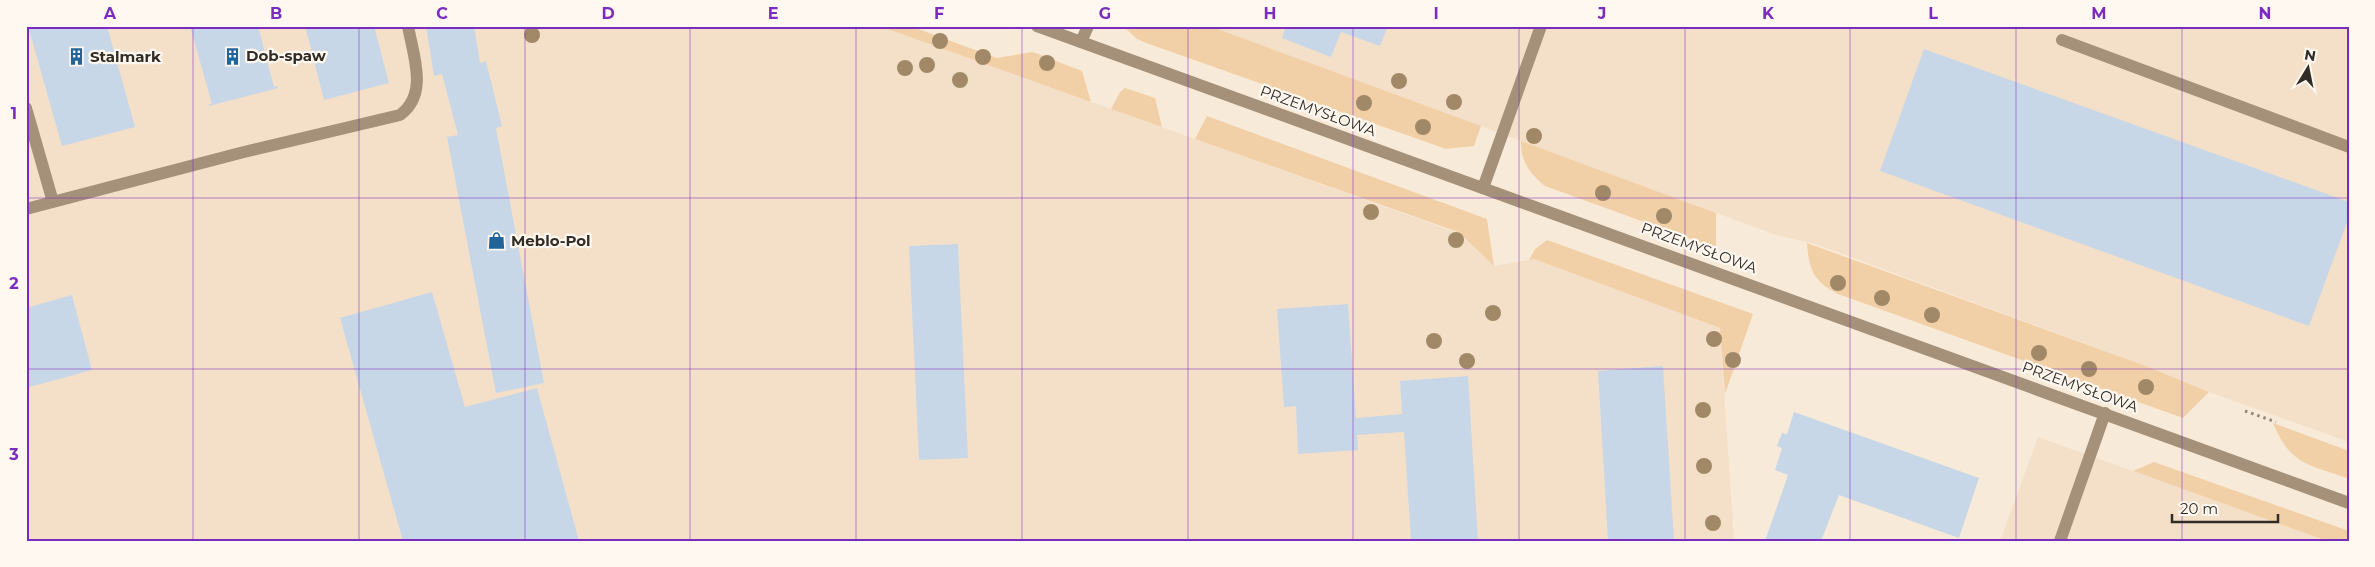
<svg xmlns="http://www.w3.org/2000/svg" width="2375" height="567" viewBox="0 0 2375 567" font-family="Montserrat,sans-serif">
<style>
.built{fill:#f4e0c8}
.green{fill:#f2d0a7}
.building{fill:#c7d7e7}
.lines{fill:none;stroke-linecap:round;stroke-linejoin:round}
.path{stroke:#90877b;stroke-width:3;stroke-dasharray:2.5 4;stroke-linecap:butt}
.lane{stroke:#a59179;stroke-width:12}
.street{stroke:#a59179;stroke-width:12}
.tree{fill:#a18967}
.grid{fill:none;stroke:#7b2cbf;stroke-width:1;stroke-opacity:0.55}
.labels{text-anchor:middle;stroke-width:4.5;stroke-linejoin:round;paint-order:stroke}
.poi-label{font-size:15px;font-weight:bold;fill:#312c25;stroke:#fef8f1;text-anchor:start}
.street-label{font-size:15px;fill:#312c25;stroke:#fef8f1}
.neatline{fill:none;stroke:#7b2cbf;stroke-width:2}
.grid-label{font-size:16px;text-anchor:middle;font-weight:bold;fill:#7b2cbf}
</style>
<rect width="100%" height="100%" fill="#f8ead8"/>
<path class="built" d="M26 26H879L1458 233 1494 266 1534 259 1720 328 1734 541H26Z
M1210 26H2349V442L2209 392 2146 366 1815 244 1776 235Z
M2038 437 2327 541H2000Z"/>
<path class="green" d="M879 26H910L997 58 1033 52 1082 71 1091 102Z
M1123 26H1210L1481 126 1474 146 1446 149 1149 44 1137 39Z
M1125 88 1155 98 1162 127 1111 109 1120 92Z
M1207 116 1487 219 1494 266 1458 232 1195 139Z
M1521 141 1716 213V248L1545 186C1530 174 1520 160 1521 141Z
M1547 240 1753 314 1725 394 1720 328 1534 259 1529 260 1535 249Z
M1807 243 2146 366 2209 392 2183 418 1838 294C1813 281 1809 270 1807 243Z
M2273 423 2349 451V479C2308 464 2291 466 2273 423Z
M2154 462 2349 531V541H2327L2133 471Z"/>
<path class="building" d="M28 26H107L135 127 62 146Z
M190 26H258L274 87 277 86 278 88 209 106V104H212Z
M305 26H374L389 83 324 100Z
M426 26H474L480 63 486 61 502 126 496 128 544 383 496 393 447 137 458 135 442 74 434 76Z
M1286 26H1388L1380 46 1341 32 1331 57 1282 38Z
M1924 49 2349 202V217L2309 326 1880 171Z
M958 244 968 458 919 460 909 246Z
M432 292 465 407 537 388 579 541H403L340 318Z
M72 295 92 370 26 388V308Z
M1348 304 1356 418 1402 414 1400 381 1468 376 1478 541H1411L1404 432 1357 435 1358 450 1298 454 1296 406 1284 407 1277 309Z
M1663 366 1674 541H1608L1598 371Z
M1794 412 1979 478 1959 538 1839 495 1821 541H1765L1788 475 1775 470 1782 448 1777 446 1782 433 1787 434Z"/>
<g class="lines">
<path class="path" d="M2245 411 2276 422"/>
<path class="lane" d="M2062 40 2349 147
M1081 42 1088 26
M26 108 53 202
M1483 188 1541 26
M26 209 240 153 400 115C429 94 413 55 408 26
M2060 541 2105 413"/>
<path class="street" d="M1037 26 2349 503"/>
</g>
<g class="tree">
<circle cx="532" cy="35" r="8"/>
<circle cx="940" cy="41" r="8"/>
<circle cx="983" cy="57" r="8"/>
<circle cx="1047" cy="63" r="8"/>
<circle cx="927" cy="65" r="8"/>
<circle cx="905" cy="68" r="8"/>
<circle cx="960" cy="80" r="8"/>
<circle cx="1399" cy="81" r="8"/>
<circle cx="1454" cy="102" r="8"/>
<circle cx="1364" cy="103" r="8"/>
<circle cx="1423" cy="127" r="8"/>
<circle cx="1534" cy="136" r="8"/>
<circle cx="1603" cy="193" r="8"/>
<circle cx="1371" cy="212" r="8"/>
<circle cx="1664" cy="216" r="8"/>
<circle cx="1456" cy="240" r="8"/>
<circle cx="1838" cy="283" r="8"/>
<circle cx="1882" cy="298" r="8"/>
<circle cx="1493" cy="313" r="8"/>
<circle cx="1932" cy="315" r="8"/>
<circle cx="1714" cy="339" r="8"/>
<circle cx="1434" cy="341" r="8"/>
<circle cx="2039" cy="353" r="8"/>
<circle cx="1733" cy="360" r="8"/>
<circle cx="1467" cy="361" r="8"/>
<circle cx="2089" cy="369" r="8"/>
<circle cx="2146" cy="387" r="8"/>
<circle cx="1703" cy="410" r="8"/>
<circle cx="1704" cy="466" r="8"/>
<circle cx="1713" cy="523" r="8"/>
</g>
<path class="grid" d="M193 26V541M359 26V541M525 26V541M690 26V541M856 26V541M1022 26V541M1188 26V541M1353 26V541M1519 26V541M1685 26V541M1850 26V541M2016 26V541M2182 26V541M26 198H2349M26 369H2349"/>
<defs>
<symbol id="building-bare" viewBox="-9 -9 18 18"><path d="M-4-6H4V6H1V3H-1V6H-4ZM-2.5-4.3h1.7v1.8h-1.7ZM.8-4.3h1.7v1.8H.8ZM-2.5-1h1.7V.8h-1.7ZM.8-1h1.7V.8H.8Z" fill="#206499" stroke="#fef8f1" stroke-width="2.5" paint-order="stroke"/></symbol>
<symbol id="shop-bare" viewBox="-9 -9 18 18"><path d="M-5-2.5h2.3a2.7 3.5 0 0 1 5.4 0H5L5.5 6h-11ZM-1.5-2.5h3a1.5 2.3 0 0 0-3 0Z" fill="#206499" stroke="#fef8f1" stroke-width="2.5" paint-order="stroke"/></symbol>
</defs>
<g fill-rule="evenodd">
<use href="#building-bare" x="220" y="44" width="25" height="25"/>
<use href="#building-bare" x="64" y="44" width="25" height="25"/>
<use href="#shop-bare" x="484" y="228" width="25" height="25"/>
</g>
<g class="labels">
<g class="poi-label">
<text x="246" y="61">Dob-spaw</text>
<text x="90" y="62">Stalmark</text>
<text x="511" y="246">Meblo-Pol</text>
</g>
<g class="street-label">
<text transform="translate(1318 111) rotate(20)" y="5">PRZEMYSŁOWA</text>
<text transform="translate(1699 248) rotate(20)" y="5">PRZEMYSŁOWA</text>
<text transform="translate(2080 387) rotate(20)" y="5">PRZEMYSŁOWA</text>
</g>
</g>
<rect width="2375" height="567" fill="none" stroke="#fef8f1" stroke-width="55"/>
<g transform="translate(2308 68) rotate(10)" stroke="#fef8f1" stroke-width="4" paint-order="stroke">
<path d="M0-4L9 19L0 12L-9 19Z" fill="#312c25"/>
<text y="-8" font-size="14" font-weight="bold" text-anchor="middle" fill="#312c25">N</text>
</g>
<path d="M2172 514v8h106v-8" fill="none" stroke="#312c25" stroke-width="2.5"/>
<text x="2180" y="514" font-size="15" fill="#312c25" stroke="#fef8f1" stroke-width="4" paint-order="stroke">20 m</text>
<rect x="28" y="28" width="2320" height="512" class="neatline"/>
<g class="grid-label">
<text x="110" y="19">A</text>
<text x="276" y="19">B</text>
<text x="442" y="19">C</text>
<text x="608" y="19">D</text>
<text x="773" y="19">E</text>
<text x="939" y="19">F</text>
<text x="1105" y="19">G</text>
<text x="1270" y="19">H</text>
<text x="1436" y="19">I</text>
<text x="1602" y="19">J</text>
<text x="1768" y="19">K</text>
<text x="1933" y="19">L</text>
<text x="2099" y="19">M</text>
<text x="2265" y="19">N</text>
<text x="14" y="119">1</text>
<text x="14" y="289">2</text>
<text x="14" y="460">3</text>
</g>
</svg>
